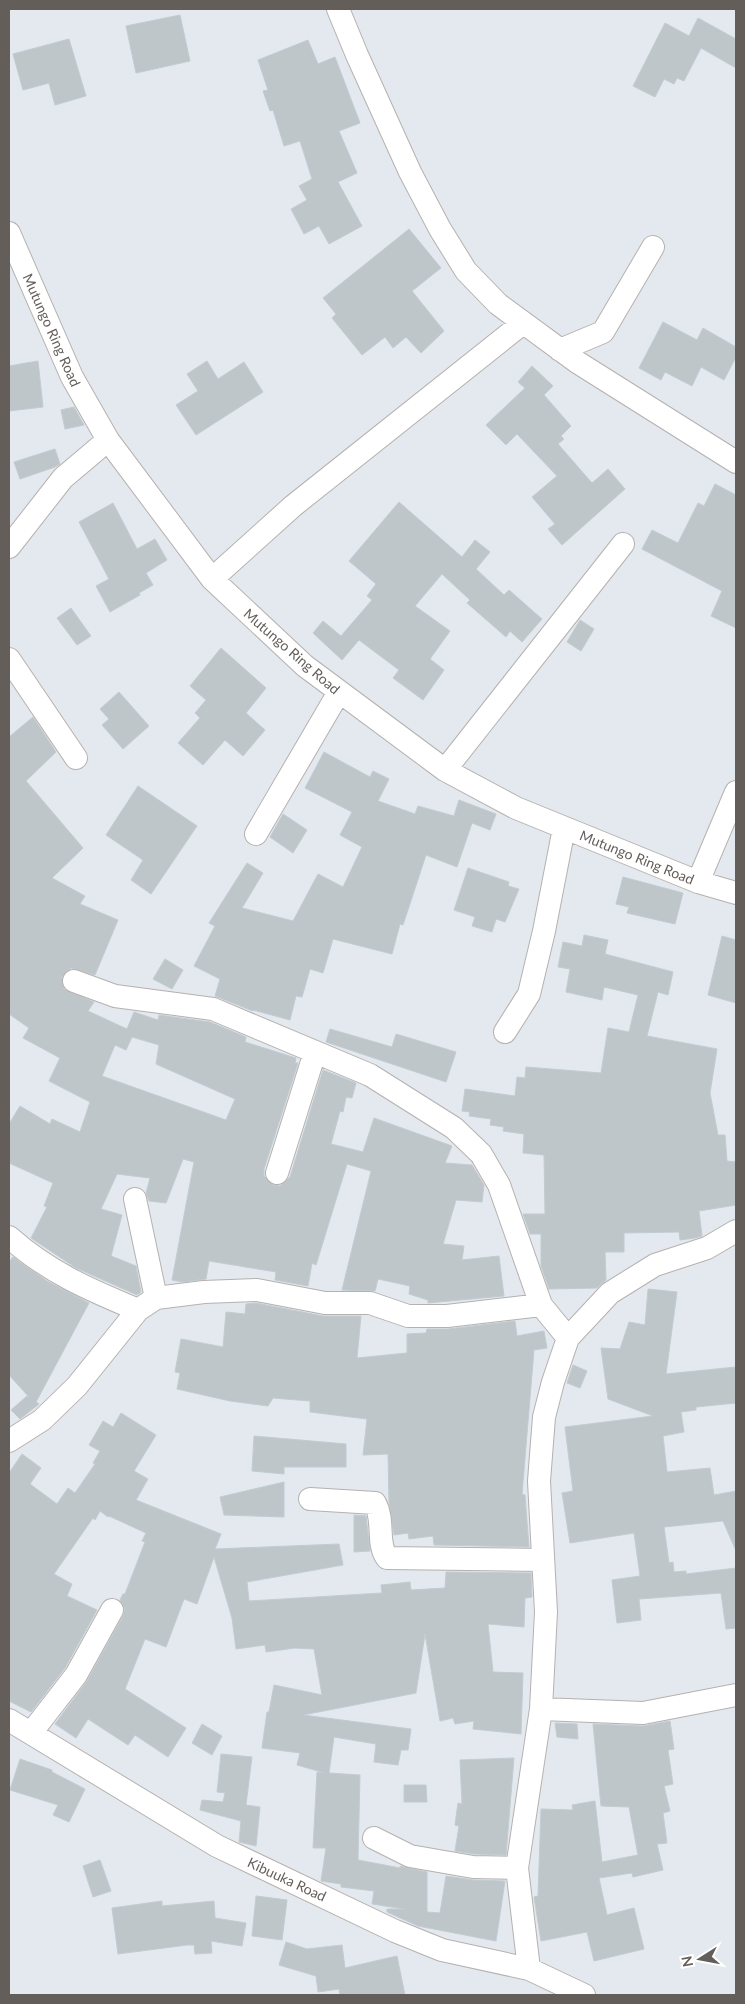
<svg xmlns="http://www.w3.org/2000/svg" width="745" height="2004" font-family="Lato,sans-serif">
	<rect width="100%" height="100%" fill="#e3e9ee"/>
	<!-- building -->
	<path fill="#bfc6c9" stroke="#c1ccd3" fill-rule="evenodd" d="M180,15l10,46 -54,12 -10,-47z
		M698,18l38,21v29l-35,-20 -17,33 -7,-3 -3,6 -10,-5 -9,18 -22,-11 32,-63 24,13z
		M69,39l17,57 -31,9 -6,-22 -26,7 -10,-36z
		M308,40l10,24 17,-7 25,66 -21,8 18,42 -19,9 24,44 -33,18 -10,-18 -15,8 -13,-25 16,-9 -8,-14 13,-7 -12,-38 -16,5 -11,-36 -3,1 -7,-20 5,-1 -10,-30z
		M409,229l32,39 -29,23 32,40 -23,22 -15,-16 -13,11 -8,-11 -23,18 -30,-37 4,-4 -13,-16z
		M663,322l34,18 6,-12 33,19v10l-12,23 -23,-13 -9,19 -27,-14 -4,8 -22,-12z
		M38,361l5,46 -34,4v-45z
		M207,361l11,18 26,-17 19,30 -67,43 -20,-30 22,-14 -11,-17z
		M532,366l21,20 -9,9 27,31 -10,10 3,3 -6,5 34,39 16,-14 17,20 -63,56 -14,-16 7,-5 -23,-27 25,-21 -40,-42 -11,11 -20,-20 39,-37 -7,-6z
		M74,407l10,18 -19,4 -4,-19z
		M55,449l5,15 -5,3 -35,12 -6,-17z
		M715,484l21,11v133l-25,-12 11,-25 -80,-42 10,-19 26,13 20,-40 6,3z
		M399,502l63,55 13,-17 15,12 -14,17 28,26 5,-5 33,29 -20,23 -12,-11 -4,6 -39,-34 3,-3 -28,-26 -27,32 35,25 -20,28 14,11 -21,30 -30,-22 6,-8 -40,-30 -17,20 -29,-27 10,-12 18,15 31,-36 -5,-4 9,-12 -27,-23z
		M113,503l24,46 18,-10 12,21 -21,13 7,12 -14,8 1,2 -30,17 -14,-26 13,-7 -30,-57z
		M71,608l20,28 -14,9 -20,-27z
		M580,620l14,9 -13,22 -14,-9z
		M221,648l45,40 -20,25 19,17 -22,26 -18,-16 -22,25 -25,-22 22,-25 -5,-5 11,-13 -16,-14z
		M119,692l30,34 -26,23 -21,-24 7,-6 -9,-10z
		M33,717l23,35 -30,29 57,67 -31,30 33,18 -5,8 38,16 -23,55 -24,-7 -9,9 2,12 30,13 -6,9 39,18 7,-17 24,8 1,-5 51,7 36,15 -1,5 51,16 -1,5h3l-34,106v7l9,9 7,1 10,-9 33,-107 33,13 -4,15 -6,-1 -3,15 -3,-1 -9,33 32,8 11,-34 78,28 -7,17 27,2 12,20 -2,17 -26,-2 -13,44 21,2 -2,14 37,-4 5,40 -76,7v-3l-19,-6 1,-8 -32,-7 -3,12 -33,-1 29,-119 -24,-7 -31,101 -4,-2 -4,23 -33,-6 1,-8 -67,-11 -3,18 -24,3 -10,-2 22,-118 -11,-3 -17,44 -17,-2 -3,-8 4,-15 -33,-4 -16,35 21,6 -11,41 25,10 5,26 -4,3 -61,-27 -45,-30 16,-31 -3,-1 9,-23 -44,-20v-39l11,-18 30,18 2,-5 28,13 10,-30 -41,-21 11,-23 -37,-20 6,-10 -20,-14v-277zM132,1037l27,8 -3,19 79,35 -9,21 -124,-44 13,-31 11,5z
		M324,752l46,25 3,-6 16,8 -11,22 37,13 3,-8 36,10 5,-16 37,14 -6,16 -18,-7 -15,44 -31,-12 -23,70 -3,-1 -8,30 -59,-15 -10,34 -13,-4 -8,28 -6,-1 -6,24 -37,-10v1l-38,-15 5,-17 -26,-13 21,-40 -6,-3 38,-60 16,10 -21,35 51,13 25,-47 25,13 19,-40 -22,-12 12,-23 -47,-24z
		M138,786l59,40 -46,68 -20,-14 12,-20 -37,-25z
		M283,814l24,16 -14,23 -23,-16z
		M468,868l41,14 -1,4 11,3 -14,33 -9,-3 -4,13 -20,-6 3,-9 -21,-7z
		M623,877l60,16 -8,31 -48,-11 2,-6 -13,-3z
		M584,935l24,5 -3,14 68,18 -5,23 -10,-3 -11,44 70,13 -7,44 8,42h7l2,26 9,1v43l-37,6 3,25 -7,2 -15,2 -1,-8 -55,1v19h-19l1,28 -9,8 -48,1 -8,-23v-32h-11l-7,-20h22l-1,-59 -21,-2 1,-19 -21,-3 1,-4 -14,-2 1,-6 -22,-3 1,-4 -8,-1 3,-22 50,7 2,-19 8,1 1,-11 75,6 7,-45 21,4 9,-37 -34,-8 -2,13 -36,-8 4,-23 -12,-2 5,-25 19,4z
		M722,936l14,4v63l-28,-8z
		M165,959l18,11 -11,19 -19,-10z
		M330,1029l62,18 4,-13 60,18 -10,30 -120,-40z
		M13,1257l34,24 42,22 -53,99 3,2 -19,15 -9,-9 16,-14 2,1 -20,-22v-113z
		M648,1289l29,3 -11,82 70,-7v36l-40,4v3l-15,2 3,20 -21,4 4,36 43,-4 4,27 22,-4v60l-13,-30 -59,6 5,36 4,-1 1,10 12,-1v3l50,-6v60l-10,1 -5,-36 -82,6 2,21 -24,3 -5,-43 28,-4 -6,-43 -64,10 -8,-50 11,-2 -8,-64 88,-11 -45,-17 -7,-51 19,1 9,-27 16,3z
		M256,1303l67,13h38l-4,42 50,-5v-19l19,-1 1,-4h21l67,-8 2,15 27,-5 3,17 -13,2 -12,144 3,1 4,52 -95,-2 -1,-9 -24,3 -1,-6 -14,2 -5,-33 -1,-48 -25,1 4,-36 -57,-7v-11l-37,-3 -5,8 -38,-5 -53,-12 3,-16 -5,-1 6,-33 42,8 3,-35 19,2 1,-10z
		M573,1365l14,6 -7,17 -13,-5z
		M121,1413l35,22 -22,36 14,8 -12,21 85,34 -6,15 124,-5 4,21 -96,17 2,19 133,-8 -1,-8 29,-3 1,8 34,-2 1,-16 85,1 1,24 -7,1 -1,29 -36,-3 5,48 30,1 -2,61 -48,-5 1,-8 -19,3 -2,-6 -13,3 -15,-87 -9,59 -113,22 108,14 -3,21h-7l-3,15 -24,-3 2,-18 -42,-7 -5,36 31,2 -2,85 42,8v-2l27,6v40l13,1 6,-37 27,4 32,1 -9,60 -78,-15 -31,-14v-3h18l-33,-5 2,-13 -33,-4v-3l-20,-3 5,-33h-13l4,-76 8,1 -28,-8 3,-12 -38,-5 5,-36h2l5,-27 48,10 -8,-46 -19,-1 -29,4 -1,-7 -29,4 -4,-31 -18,-61 -17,47 -13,-5 -18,48 -21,-8 -20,50 61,39 -18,29 -33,-22 -7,10 -40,-26 -12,19 -21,-14 32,-43 36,-65 2,-7 -5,-9 3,-6h2l20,-52 -3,-1 4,-8 -37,-17 -1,1 -8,-6 -5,9 -2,-2 -39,56 18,10 -5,12 30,14 -32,58 -34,44 -22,-11v-228l13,-19 19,14 -11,16 27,20 11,-16 7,5 20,-29 -2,-1 7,-12 -11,-6 14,-24 10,6z
		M254,1436l92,8v23h-62v7l-32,-3z
		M284,1482v35l-60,-2 -4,-18z
		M354,1515l12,1 4,35 -16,1z
		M670,1721l4,28 -6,1 5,34 -9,2 6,25 -7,2 4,30 -10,1 6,26 -30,7 -1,-4 -33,5 8,37 27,-7 10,41 -50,12 -7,-29 -46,9 -7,-44 4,-1 3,-87 32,1 -1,-5 23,-4 7,61 36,-7 -9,-48 -28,-1 -8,-82 50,2z
		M555,1723l22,1 1,15 -21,-2z
		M202,1724l20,12 -10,19 -20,-12z
		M221,1754l31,3 -6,48 14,2 -4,39 -17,-4 2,-21 -41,-11 2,-10 21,2 2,-9 -8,-1z
		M514,1758l-8,97 -32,-1 -19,-3 4,-25 -4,-1 3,-22 4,1 -2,-44z
		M20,1759l32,11v2l33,17 -16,33 -16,-7 5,-10 -48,-15z
		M404,1785h22l1,17h-23z
		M100,1860l11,31 -18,6 -10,-31z
		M256,1896l31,4 -5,40 -30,-4z
		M162,1901v5l52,-5 1,17 31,5 -4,23 -31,-5 1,12 -17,1 -1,-9h-7l-69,9 -6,-46z
		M286,1942l21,7 35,-4 3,23 52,-12 8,39h-65l-1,-6 -21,3 -2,-16 -37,-11z"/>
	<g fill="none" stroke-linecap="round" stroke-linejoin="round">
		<!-- minor casing -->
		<g stroke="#b6b1af" stroke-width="24">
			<path id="minor" d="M338,9l19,46 53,117 30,57 26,42 32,33 79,58 159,100
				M9,233l63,144 36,63 104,139 93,87 140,104 71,38 182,74 38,11
				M560,350l43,-18 50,-85
				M9,547l54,-69 45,-38
				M212,579l81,-73 230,-183
				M9,659l67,99
				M445,770l178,-226
				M256,834l83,-142
				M698,882l38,-90
				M74,981l41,15 98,13 157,66 84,53 27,26 18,31 42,120 27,33
				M505,1032l24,-38 15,-63 20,-103
				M277,1173l38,-121
				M135,1199l21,99
				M9,1237c39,35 81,53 129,73
				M9,1441l33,-21 35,-34 61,-76 18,-12 48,-6 53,-2 68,13h45l38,13h39l94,-11
				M310,1499l65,4c10,18 1,40 12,55l156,2
				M541,1709l102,4 93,-18
				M9,1720l208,126 178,85 47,19 87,19 55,26
				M31,1733l45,-58 36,-65
				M374,1838l36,18 63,11 44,1
				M529,1969l-12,-101 24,-159 5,-97 -7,-131 5,-64 9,-35 15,-44 42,-45 45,-28 52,-17 29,-17"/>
		</g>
		<!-- minor -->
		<use href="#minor" stroke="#fff" stroke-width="22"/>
	</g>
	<g text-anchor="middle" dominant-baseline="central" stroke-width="4" stroke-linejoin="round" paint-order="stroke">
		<!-- street labels -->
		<g font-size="14" fill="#645e5b" stroke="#fff">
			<text transform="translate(52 330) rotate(66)">Mutungo Ring Road</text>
			<text transform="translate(292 651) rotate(41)">Mutungo Ring Road</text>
			<text transform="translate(637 857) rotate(22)">Mutungo Ring Road</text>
			<text transform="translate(287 1879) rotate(25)">Kibuuka Road</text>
		</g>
	</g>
	<!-- border -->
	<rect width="745" height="2004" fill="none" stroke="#645e5b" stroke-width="20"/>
	<!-- north arrow -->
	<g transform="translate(700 1959) rotate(259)" stroke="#ffffff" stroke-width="4" paint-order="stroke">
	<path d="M0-4L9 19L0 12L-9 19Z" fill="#645e5b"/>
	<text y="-8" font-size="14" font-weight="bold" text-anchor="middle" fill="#645e5b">N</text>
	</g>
</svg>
